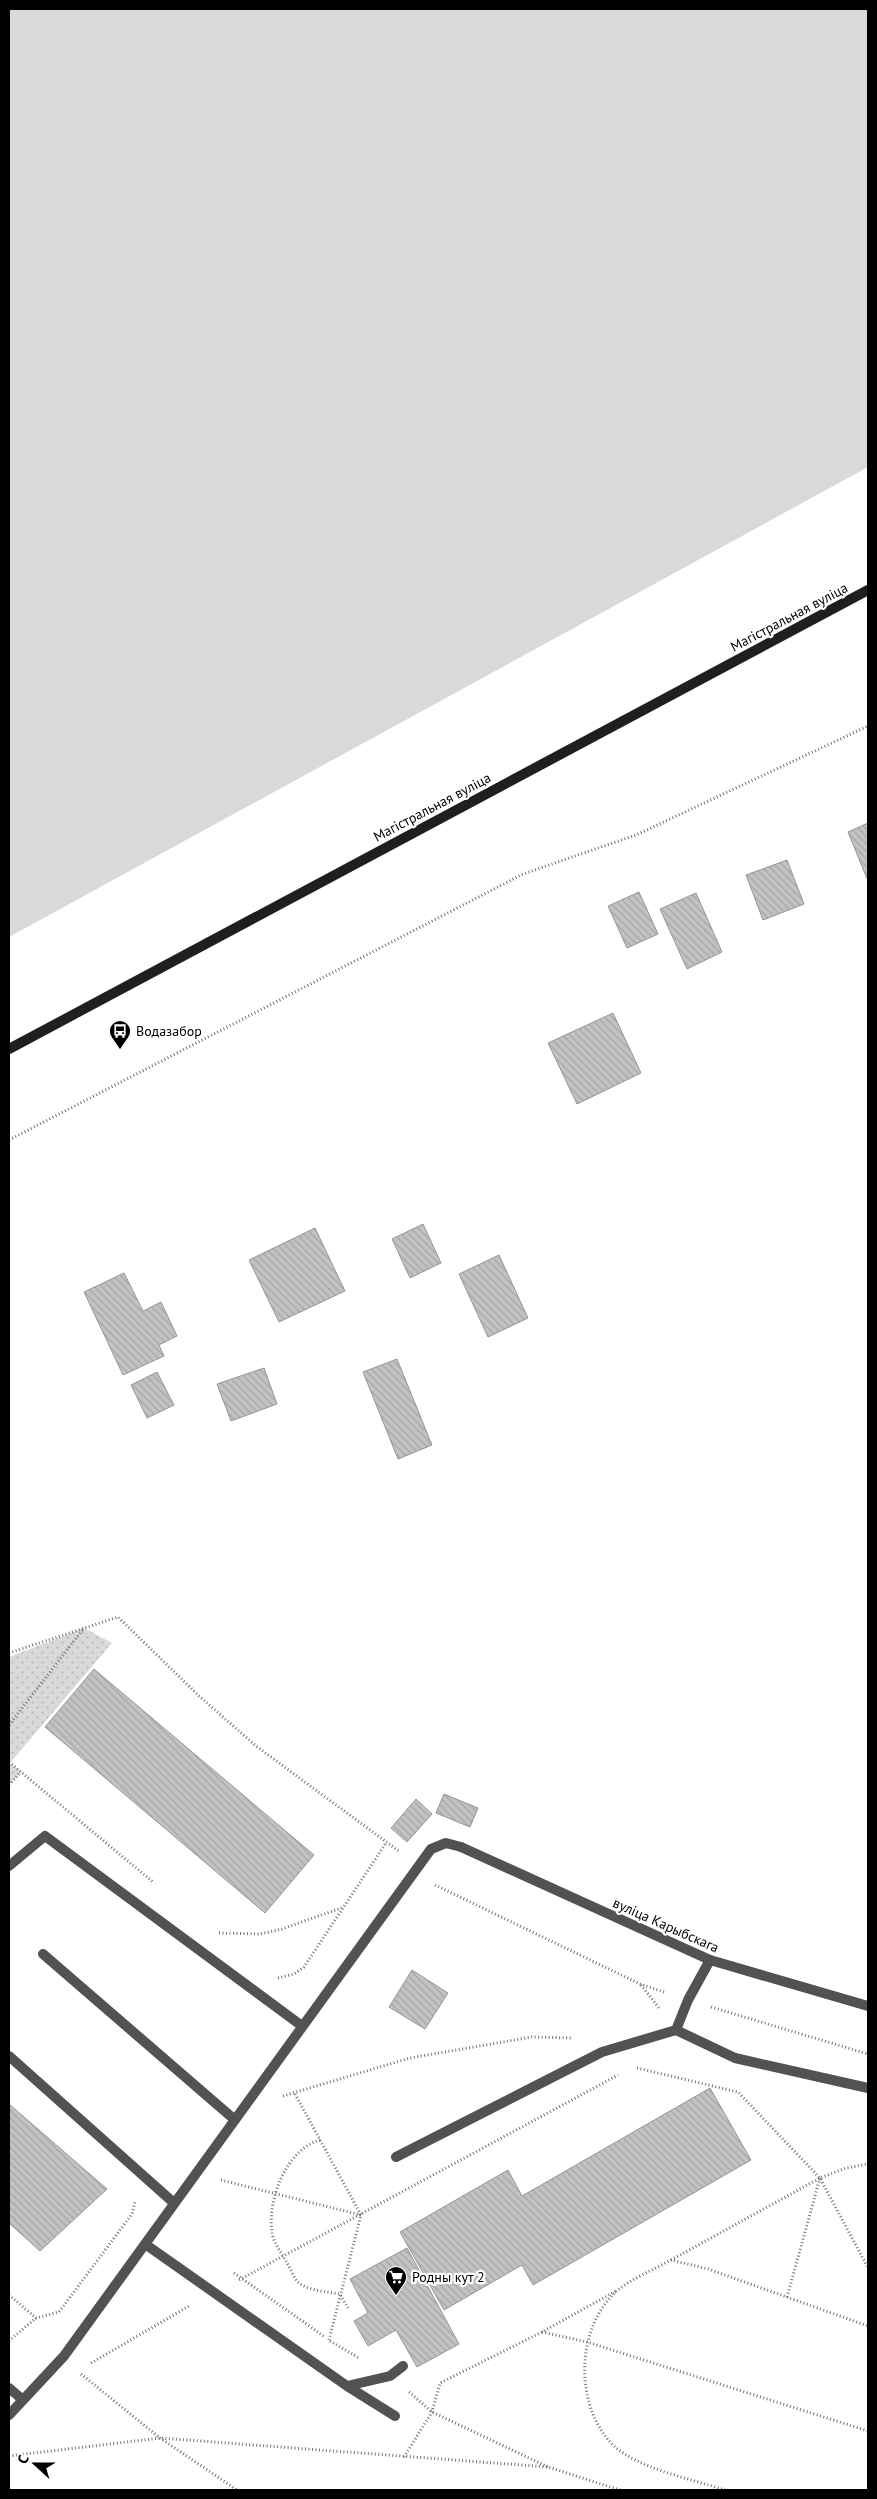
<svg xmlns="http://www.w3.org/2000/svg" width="877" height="2499" font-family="'PT Sans',sans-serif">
	<defs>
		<pattern id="park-dots" width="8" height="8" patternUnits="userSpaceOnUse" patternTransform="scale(1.25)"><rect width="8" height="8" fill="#d9d9d9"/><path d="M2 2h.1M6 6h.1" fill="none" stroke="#b8b8b8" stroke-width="1.8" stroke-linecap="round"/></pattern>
		<pattern id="building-back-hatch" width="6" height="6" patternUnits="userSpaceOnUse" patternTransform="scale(1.25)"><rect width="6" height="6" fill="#c2c2c2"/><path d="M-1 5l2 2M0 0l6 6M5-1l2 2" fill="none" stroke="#a5a5a5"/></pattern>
	</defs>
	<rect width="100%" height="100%" fill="#fff"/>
	<!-- grass -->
	<path fill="#d9d9d9" d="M9,9h859v458l-859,470z"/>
	<!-- park -->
	<path fill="url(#park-dots)" d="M84,1628l28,15 -102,120 11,9 -12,13v-128z"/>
	<!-- building -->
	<path fill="url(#building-back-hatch)" stroke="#969696" d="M868,823v58l-20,-49z
		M787,860l17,44 -41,16 -17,-45z
		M639,892l19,42 -31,14 -19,-42z
		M696,893l26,59 -35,17 -27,-60z
		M613,1013l28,60 -64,31 -29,-61z
		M423,1224l18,39 -31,15 -18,-39z
		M315,1228l30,63 -66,31 -30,-62z
		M499,1255l29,63 -40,19 -29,-63z
		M124,1273l19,38 18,-9 16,34 -18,9 5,11 -41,19 -39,-83z
		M397,1359l35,86 -34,14 -35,-87z
		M264,1368l13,36 -46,17 -14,-37z
		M157,1372l17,33 -27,13 -16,-33z
		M94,1669l220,186 -49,58 -220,-186z
		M444,1794l34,14 -8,19 -34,-14z
		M416,1799l16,15 -25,28 -16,-14z
		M412,1970l36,23 -23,36 -36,-22z
		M710,2088l41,72 -218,125 -11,-20 -78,45 -44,-78 108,-62 14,26z
		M9,2104l98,85 -67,62 -31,-28z
		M407,2248l52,96 -42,23 -21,-37 -28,16 -14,-25 14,-8 -18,-34z"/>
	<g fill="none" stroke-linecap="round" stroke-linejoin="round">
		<!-- path -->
		<path stroke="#747474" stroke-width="3" stroke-dasharray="1 2.5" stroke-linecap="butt" d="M9,1140l514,-266 113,-39 232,-109
			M9,1653l109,-36 80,78 58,51 144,106
			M9,1725l75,-97
			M9,1762l144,120
			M9,1785l12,-13
			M435,1885l205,99 24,8
			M219,1933l41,1 22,-5 62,-22
			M278,1978l16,-4 10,-7 82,-124
			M641,1985l18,23
			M711,2007l157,47
			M637,2068l101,24 82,86 48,90
			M295,2094l66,121 -32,125
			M283,2096l127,-38 122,-21 40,1
			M320,2140c-33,9 -53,59 -48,92 1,10 10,22 15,31 4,6 7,16 12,20 11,8 29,9 41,11l8,14
			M221,2180l140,35
			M671,2260l149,-82 26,-10 22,-4
			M234,2273l91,64
			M239,2280l379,-205
			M9,2295l27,23 23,-6 73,-98 3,-12
			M787,2297l33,-119
			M542,2332l45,10 281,89
			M9,2341l27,-23
			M330,2341l29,17
			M91,2363l100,-58
			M81,2374l79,64 77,52
			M409,2392l23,20 116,55
			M9,2456l151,-18 388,29 72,23
			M404,2457l28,-45 8,-29 102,-51 74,-41
			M725,2490c-33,-11 -87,-21 -112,-45 -39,-39 -38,-118 5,-155 13,-11 37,-21 53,-30l37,9 160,57"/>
		<!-- service -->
		<path stroke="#525252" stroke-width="10" d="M9,1866l36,-30 257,190
			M43,1954l192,166
			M676,2030l59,28 133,30
			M9,2056l165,147
			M396,2157l206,-105 74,-22 12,-30 22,-40
			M145,2244l202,142 48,30
			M347,2386l43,-10 13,-10
			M9,2388l14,12
			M9,2415l55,-59 367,-507 15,-6 15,4"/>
		<!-- minor -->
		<path stroke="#525252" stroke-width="10" d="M461,1847l249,113 158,46"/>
		<!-- secondary -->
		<path stroke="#1f1f1f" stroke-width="10" d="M9,1049l859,-459"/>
	</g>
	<!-- icons -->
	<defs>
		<g id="bus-pin" transform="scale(1.125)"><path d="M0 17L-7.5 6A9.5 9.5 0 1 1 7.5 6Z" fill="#000" stroke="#fff"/><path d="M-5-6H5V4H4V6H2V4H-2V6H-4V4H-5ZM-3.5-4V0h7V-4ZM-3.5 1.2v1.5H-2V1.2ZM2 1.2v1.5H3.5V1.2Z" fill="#fff"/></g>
		<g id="supermarket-pin" transform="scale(1.125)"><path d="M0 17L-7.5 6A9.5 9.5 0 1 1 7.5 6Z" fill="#000" stroke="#fff"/><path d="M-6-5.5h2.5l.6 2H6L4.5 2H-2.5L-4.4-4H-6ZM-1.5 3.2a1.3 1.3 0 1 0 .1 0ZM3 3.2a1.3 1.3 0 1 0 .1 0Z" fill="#fff"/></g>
	</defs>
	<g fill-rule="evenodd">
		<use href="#bus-pin" x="120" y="1031"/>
		<use href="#supermarket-pin" x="396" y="2277"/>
	</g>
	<g text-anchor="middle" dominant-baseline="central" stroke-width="4.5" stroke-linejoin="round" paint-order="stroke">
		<!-- street labels -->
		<g font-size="14" fill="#000" stroke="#fff">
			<text transform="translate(789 617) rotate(-28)">Магістральная вуліца</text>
			<text transform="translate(432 807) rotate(-28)">Магістральная вуліца</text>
			<text transform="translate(666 1925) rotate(24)">вуліца Карыбскага</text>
		</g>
		<!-- poi labels -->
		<g font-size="14" fill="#000" stroke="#fff" text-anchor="start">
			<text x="136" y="1031">Водазабор</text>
			<text x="412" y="2277">Родны кут 2</text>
		</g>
	</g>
	<!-- border -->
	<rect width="877" height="2499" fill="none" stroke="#000000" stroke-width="20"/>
	<!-- north arrow -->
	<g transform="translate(35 2464) rotate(291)" stroke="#ffffff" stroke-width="4" paint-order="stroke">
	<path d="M0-4L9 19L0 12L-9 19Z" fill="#000000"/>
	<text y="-8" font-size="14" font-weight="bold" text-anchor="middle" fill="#000000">С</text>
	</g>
</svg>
